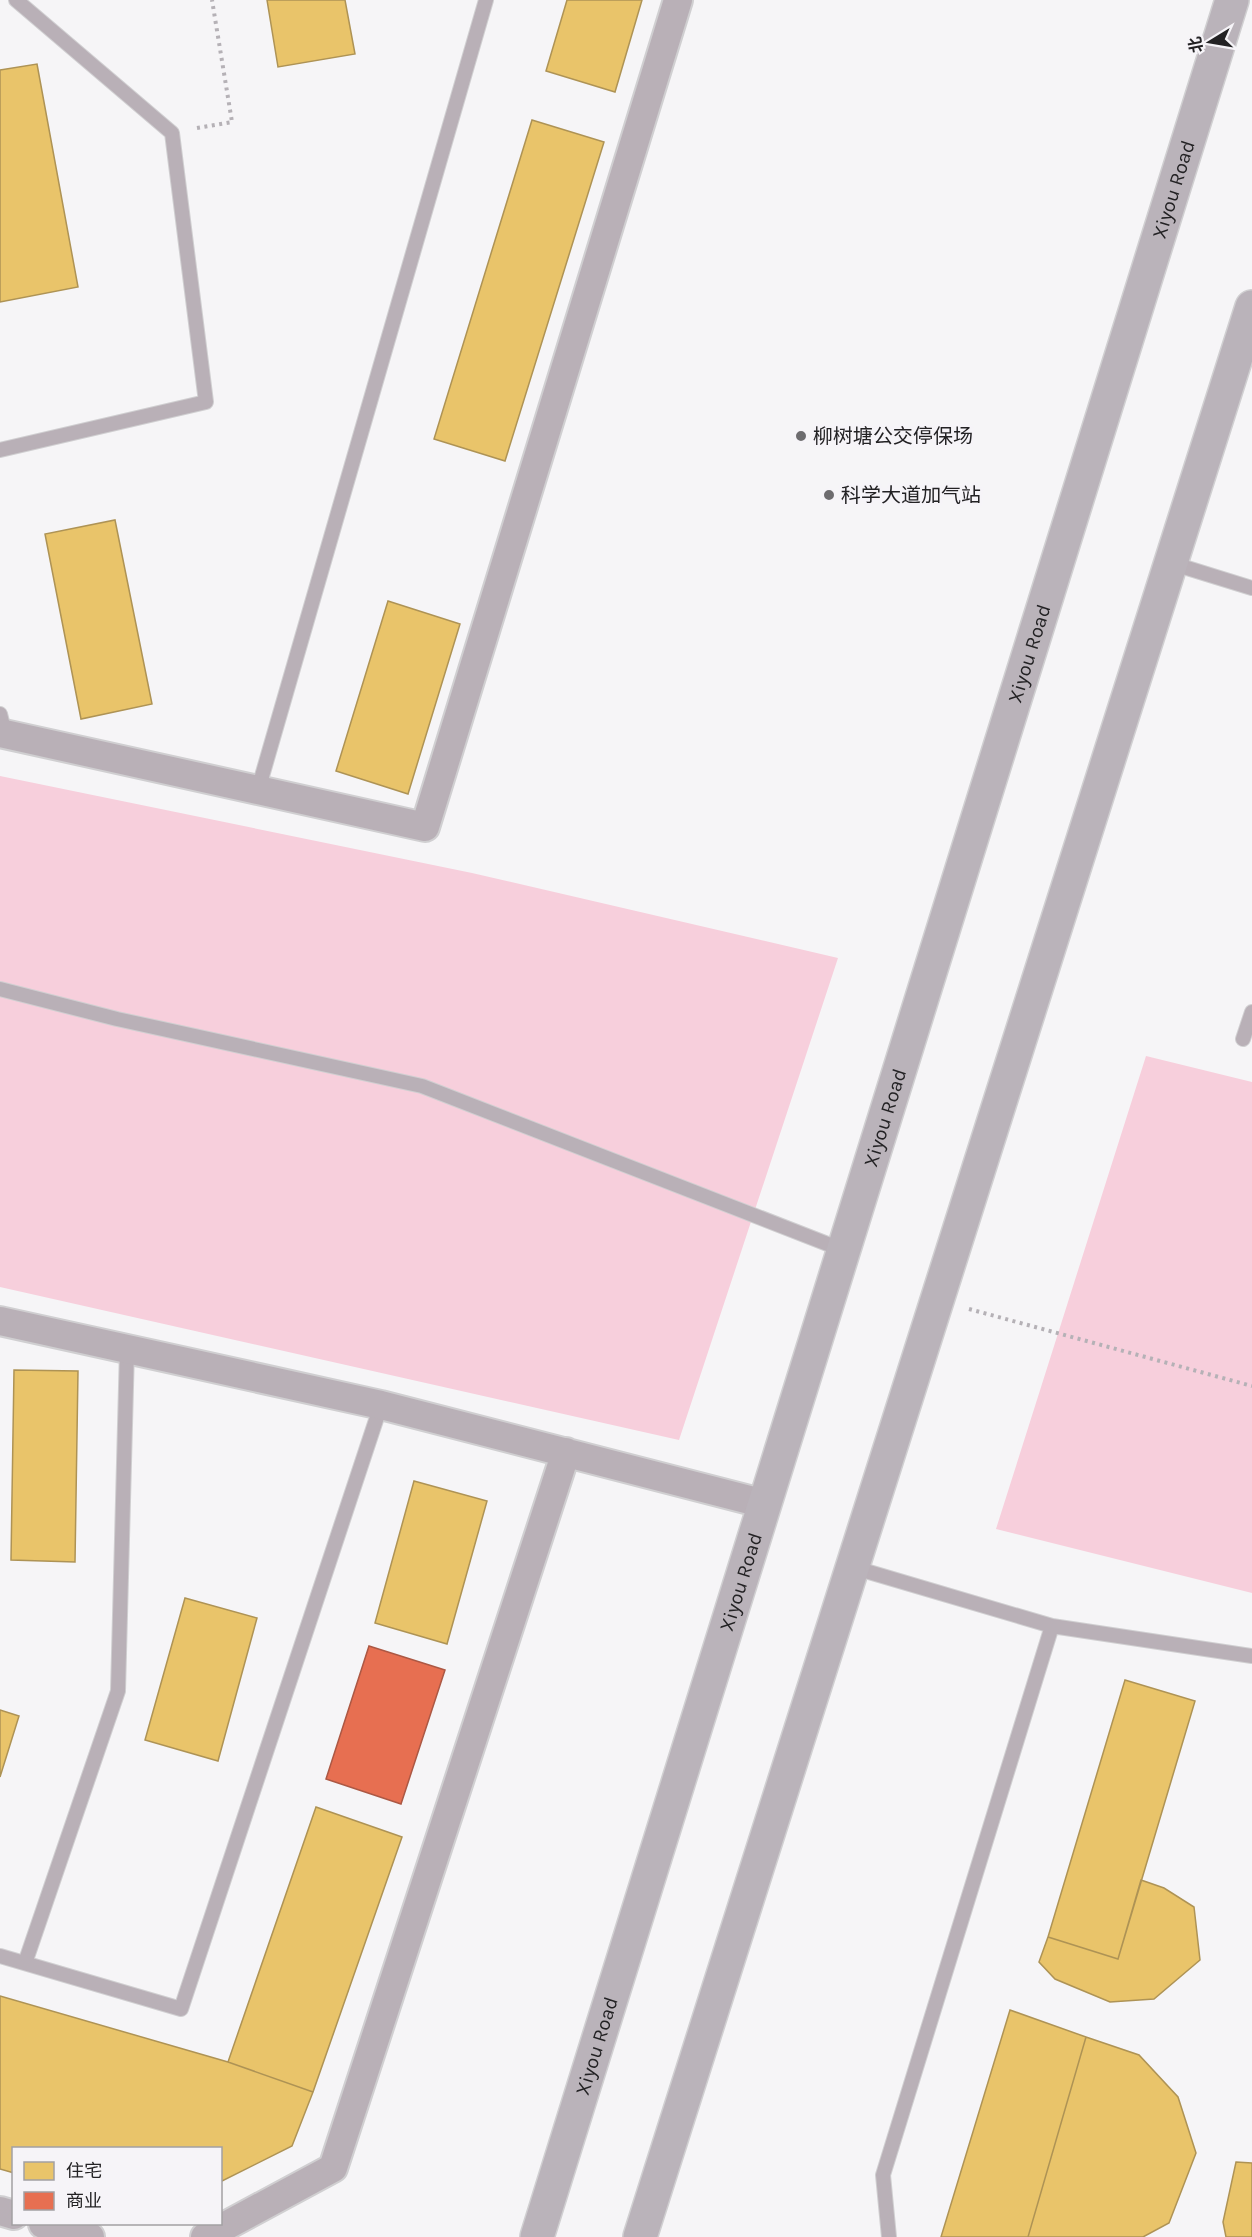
<svg xmlns="http://www.w3.org/2000/svg" width="1252" height="2237" font-family="Karla,'Noto Sans SC',sans-serif">
	<rect width="100%" height="100%" fill="#f6f5f7"/>
	<!-- green -->
	<path fill="#f7cfdc" d="M0,776l472,97 366,85 -159,482 -679,-153z
		M1146,1056l106,26v511l-256,-64z"/>
	<!-- homes -->
	<path fill="#e9c46a" stroke="#ae9355" stroke-width="1.5" d="M267,0h78l10,54 -77,13z
		M567,0h75l-27,92 -69,-21z
		M37,64l41,223 -78,15v-232z
		M532,120l72,22 -99,319 -71,-22z
		M115,520l37,184 -71,15 -36,-185z
		M388,601l72,23 -52,170 -72,-23z
		M14,1370l64,1 -3,191 -64,-2z
		M414,1481l73,20 -40,143 -72,-21z
		M185,1598l72,20 -39,143 -73,-21z
		M1125,1680l70,21 -77,258 -70,-22z
		M0,1710l19,6 -19,61z
		M316,1807l86,30 -89,255 -85,-30z
		M1141,1880l23,8 30,19 6,53 -46,39 -44,3 -55,-23 -16,-17 9,-25 70,22z
		M0,1996l228,66 85,30 -21,54 -72,36v-34h-206v25l-14,-4z
		M1010,2010l76,27 -58,200h-87z
		M1086,2037l53,18 39,42 18,56 -27,70 -26,14h-115z
		M1236,2162l16,1v74h-26l-3,-15z"/>
	<!-- shops -->
	<path fill="#e76f51" stroke="#ac5844" stroke-width="1.5" d="M369,1646l76,24 -44,134 -75,-25z"/>
	<g fill="none" stroke-linecap="round" stroke-linejoin="round">
		<!-- lane casing -->
		<g stroke="#d0cfd1" stroke-width="16">
			<path id="lane" d="M0,450l206,-48 -34,-269 -156,-133
				M1171,563l81,25
				M0,714l5,20
				M258,790l228,-790
				M0,989l117,30 305,67 421,164
				M1243,1039l9,-27
				M852,1567l200,59 200,30
				M0,1956l181,53 200,-604
				M25,1963l93,-272 9,-342
				M889,2237l-6,-62 169,-549"/>
		</g>
		<!-- street casing -->
		<g stroke="#d0cfd1" stroke-width="32">
			<path id="street" d="M0,733l425,94 253,-827
				M0,1321l381,84 384,99
				M0,2211l14,4
				M43,2224l47,13
				M205,2237l128,-69 233,-716"/>
		</g>
		<!-- primary casing -->
		<g stroke="#d0cfd1" stroke-width="36">
			<g id="primary">
				<path id="s1" d="M537,2237l695,-2237"/>
				<path d="M640,2237l612,-1930"/>
			</g>
		</g>
		<!-- path -->
		<path stroke="#b5b1b6" stroke-width="4" stroke-dasharray="3 4.5" stroke-linecap="butt" d="M197,128l35,-6 -20,-122
			M969,1309l283,77"/>
		<!-- lane -->
		<use href="#lane" stroke="#b9b0b7" stroke-width="14"/>
		<!-- street -->
		<use href="#street" stroke="#b9b0b7" stroke-width="28"/>
		<!-- primary -->
		<use href="#primary" stroke="#bab3ba" stroke-width="33"/>
	</g>
	<!-- markers -->
	<g fill="#6d6c6e" stroke="#f6f4f8" stroke-width="2">
		<circle cx="801" cy="436" r="6"/>
		<circle cx="829" cy="495" r="6"/>
	</g>
	<g text-anchor="middle" dominant-baseline="central" stroke-width="6" stroke-linejoin="round" paint-order="stroke">
		<!-- street labels -->
		<g font-size="20" fill="#232224" stroke="#f6f4f8">
			<text stroke="none"><textPath href="#s1" startOffset="2144">Xiyou Road</textPath></text>
			<text stroke="none"><textPath href="#s1" startOffset="1658">Xiyou Road</textPath></text>
			<text stroke="none"><textPath href="#s1" startOffset="1172">Xiyou Road</textPath></text>
			<text stroke="none"><textPath href="#s1" startOffset="686">Xiyou Road</textPath></text>
			<text stroke="none"><textPath href="#s1" startOffset="200">Xiyou Road</textPath></text>
		</g>
		<!-- poi labels -->
		<g font-size="20" fill="#232224" stroke="#f6f4f8" text-anchor="start">
			<text x="813" y="436">柳树塘公交停保场</text>
			<text x="841" y="495">科学大道加气站</text>
		</g>
	</g>
	<!-- legend -->
	<rect x="12" y="2147" width="210" height="78" fill="#f6f4f8" stroke="#a2a0a3" stroke-width="1.5"/>
	<rect x="24" y="2162" width="30" height="18" fill="#e9c46a" stroke="#a2a0a3" stroke-width="1.5"/>
	<text x="66" y="2177" font-size="18" fill="#232224">住宅</text>
	<rect x="24" y="2192" width="30" height="18" fill="#e76f51" stroke="#a2a0a3" stroke-width="1.5"/>
	<text x="66" y="2207" font-size="18" fill="#232224">商业</text>
	<!-- north arrow -->
	<g transform="translate(1210 42) rotate(259)" stroke="#f6f4f8" stroke-width="4.5" paint-order="stroke">
	<path d="M0-4.5L10 22L0 15L-10 22Z" fill="#232224"/>
	<text y="-9" font-size="16" font-weight="bold" text-anchor="middle" fill="#232224">北</text>
	</g>
</svg>
